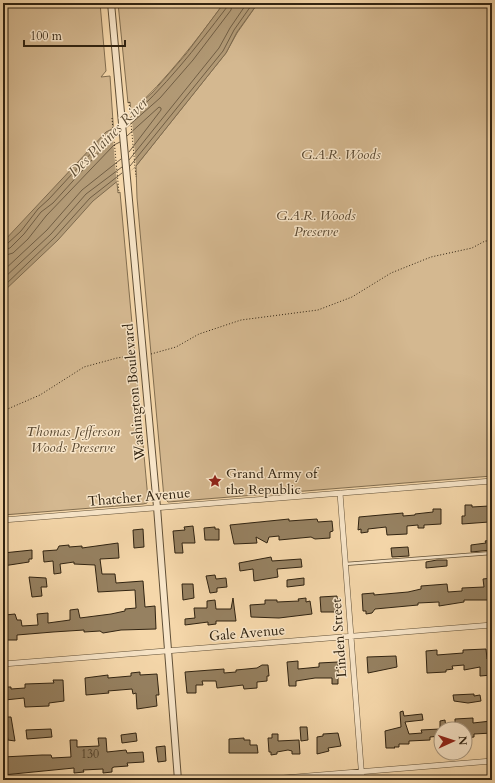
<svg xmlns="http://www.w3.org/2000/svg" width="495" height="783" font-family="Cardo,serif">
	<rect width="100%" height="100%" fill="#f5d7aa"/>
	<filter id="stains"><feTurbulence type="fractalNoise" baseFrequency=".005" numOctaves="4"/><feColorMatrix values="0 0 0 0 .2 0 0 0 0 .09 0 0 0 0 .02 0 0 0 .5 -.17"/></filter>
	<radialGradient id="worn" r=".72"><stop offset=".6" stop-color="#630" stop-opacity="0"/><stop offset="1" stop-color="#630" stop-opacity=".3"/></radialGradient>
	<!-- green -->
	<path fill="#d4b890" stroke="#826e50" d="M3,3h97l6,68 -5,6 9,-1 7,107 1,10 2,-1 28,307 -1,4 -4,1 -140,11z
		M118,3h106c-28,38 -57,76 -93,109l-1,-10 -2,1z
		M258,3h234v473l-324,26 -4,-4 -27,-300 -1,-32 90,-113 11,-20z"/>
	<!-- water -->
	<path fill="#b29a76" stroke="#7e6a4e" d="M224,3h34l-21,29 -11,21 -90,113 -43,35 -35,39 -55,52v-50l103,-110 6,-3 41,-37 33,-38z"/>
	<!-- pier -->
	<path fill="#f5d7aa" d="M131,110l5,56 -19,18 -5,-56z"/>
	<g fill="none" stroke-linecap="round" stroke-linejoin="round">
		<!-- shore -->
		<path stroke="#715e44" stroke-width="1" d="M126,122c39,-35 69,-73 101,-115v-4
			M126,128l34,-30 33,-38 38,-50 1,-7
			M127,136l32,-29 2,1v2l-32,42
			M129,160l90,-112 11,-20 17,-25
			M130,166l93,-115 11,-21 19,-27
			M3,245l4,-1 14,-13 17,-22 11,-10 59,-64 10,-6
			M3,250l7,-2 14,-14 17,-22 12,-9 58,-64 8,-4
			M3,256l10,-3 15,-14 18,-23 68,-71 6,-3
			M3,271l44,-41 35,-40 39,-31
			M3,279l48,-45 35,-40 36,-27
			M3,287l52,-50 35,-39 32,-25"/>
	</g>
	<!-- building -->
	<path fill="#968161" stroke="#302311" d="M465,505h7v2l17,-1v16l-27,2v-8h3z
		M433,509h8v15l-17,1v3h-6v-3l-11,1v8l-20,1 -1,-8 -18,2v3l-7,1v-4l-3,1 1,-13 44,-4v3l12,-1v-1l18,-2z
		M289,519v2l28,-2 1,3 14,-1 1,10 -3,1v6l-15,1 -4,-2 -32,3v-4l-10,1 -2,6 -11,-6 1,6 -23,1 -4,-19z
		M193,526l2,17h-13l1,10h-8l-2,-22 12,-1 -1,-3z
		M215,527v2h4v11h-14l-1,-12z
		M143,529l1,18 -10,1 -1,-18z
		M492,540v10l-21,2v-7l15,-2 -1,-2z
		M118,543l1,15 -19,1 2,15h13l1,9 27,-2 2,26 10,-1 1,23 -35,1 -18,3 -3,-2 -16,1v-2l-31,2 -36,3v5h-10l-2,-25 10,-1 2,6h4l1,6 16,-1 -1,-11 11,-1v10l22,-3v-10l8,-1 2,9 31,-4 14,-3v-2l11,-1 -1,-18 -37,2 -3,-27 -21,-1v-2l-14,2 1,9 -7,1 -1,-13 -9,1 -1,-11 14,-1 2,-4 10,-1v2l13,-1v2z
		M408,547l1,9 -17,1 -1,-9z
		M32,550v9h-3v3l-26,4v-13z
		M271,557l1,4 29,-2 1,8 -25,2 1,8 -24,4 -1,-12 -13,2 -1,-8z
		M437,560h10v6l-21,2v-6z
		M215,575l1,4 10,-1 1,9 -10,1v4l-7,1 -4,-17z
		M29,577l17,1 1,9h-6l1,9 -10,1z
		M304,578v7l-17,2v-7z
		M492,578v22h-28v2l-25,4v-4l-21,1v2l-43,4 -3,4 -6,1v-3h-3l-1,-17 12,-1v2l34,-3 13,-3v-3l26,-2 1,8 14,-1v-3l22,-1 -1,-8z
		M182,584h11l1,14 -11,2z
		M337,596l1,16h-17l-1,-15z
		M233,598l3,23h-20v3l-8,1v-3l-23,3v-6l10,-1 -1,-10h13v-7l8,-1 1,9h15z
		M306,598v4l4,-1 2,13 -33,4 -28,-1 -1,-12 15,-1v-4h12v2l22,-1 -1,-2z
		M486,649l1,10 5,-6v22l-12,1v-9l-16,3v-5l-12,1 1,3 -7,1v2l-19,1 -1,-22 11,-1v5l26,-2v-3z
		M396,656l1,11 -29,6 -1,-16z
		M298,661v8l21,-2v-4l19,-1v22h-6v-6h-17l-19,3v5h-7l-2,-24z
		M262,665h6l1,11h-2v5l-10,1v6l-13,1 -1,-4 -26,3 -1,-7h-14l1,4h-7v8h-9l-2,-21 39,-3v4l12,-1v-2l21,-2z
		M140,672v3l17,-1 2,21h-3l1,11 -20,3 -1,-16 -3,1 -1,-5 -24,2 1,2 -23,2 -1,-17 23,-3v3l23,-2v-3z
		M53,680h10l1,21 -15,2v3l-24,1 -1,-9 -19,2 -1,-13h7v2l14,-1v-4l29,-1z
		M474,694v2l6,-1 1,6 -13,2 -14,-2 -1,-6z
		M403,711l1,5 18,-2 1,6 -18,2 4,12 13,-1 -1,-3 19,-1v-8l5,-1 1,9h-5v7l-11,1v3l-21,1v3h-10v3h-5l1,1h-9l-1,-17 16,-4 -1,-15z
		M7,717h4l4,24 -7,-1 -3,-19h2z
		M473,718v5l18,-2 1,12 -18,1v3l-9,1v-9h-3v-4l-7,1v-7z
		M300,727h7l1,13 -7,1z
		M51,729l1,8 -25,2 -1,-9z
		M136,733l1,8 -15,2 -1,-8z
		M338,733l3,13 -13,2 1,3 -12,3v-17l6,-1v-2z
		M272,734h6v7l21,-1 1,14h-8v-3l-4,-1 -11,2v2l-6,1v-3h-2l-1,-14h4z
		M98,738h8l1,14 19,-2 1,3 16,-1 1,10 -17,1 1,3 -14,1 -2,1v4l-9,1v-4l-20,1 1,2 -10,1v-5l-71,7v-18l39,-2h9l1,3 19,-1 -1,-17h7v7l22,-1z
		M244,738v2h6v5h7l1,8h-29v-14z
		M165,746l1,15 -8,1 -2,-15z"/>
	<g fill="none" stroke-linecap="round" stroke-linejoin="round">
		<!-- service casing -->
		<g stroke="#615037" stroke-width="4">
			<path id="service" d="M345,564l147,-11"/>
		</g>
		<!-- minor casing -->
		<g stroke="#615037" stroke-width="6">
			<path id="minor" d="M340,493l22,287
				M3,520l489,-39
				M3,664l489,-39
				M259,780l233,-19"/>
		</g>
		<!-- tertiary casing -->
		<g stroke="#615037" stroke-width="8">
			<path id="tertiary" d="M111,3l46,504 21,273"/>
		</g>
		<!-- path -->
		<path stroke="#302311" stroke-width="1" stroke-dasharray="1 2" stroke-linecap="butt" d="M129,102l7,75
			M112,118l7,75
			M151,354l25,-7 23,-13 42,-14 77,-10 34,-13 39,-24 40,-16 41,-9 13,-7h7
			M3,411l37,-16 44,-28 33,-9 19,-3"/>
		<!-- service -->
		<use href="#service" stroke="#f8e5c8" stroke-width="2.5"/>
		<!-- minor -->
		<use href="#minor" stroke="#f8e5c8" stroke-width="5"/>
		<!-- tertiary -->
		<use href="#tertiary" stroke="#f8e5c8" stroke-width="6"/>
	</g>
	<!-- icons -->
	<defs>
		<g id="sight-bare" transform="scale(1.08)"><path d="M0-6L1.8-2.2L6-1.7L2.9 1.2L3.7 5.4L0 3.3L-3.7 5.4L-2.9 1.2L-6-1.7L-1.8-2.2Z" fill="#8f2418" stroke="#f8e5c8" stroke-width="2.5" paint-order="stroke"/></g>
	</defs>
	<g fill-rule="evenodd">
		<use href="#sight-bare" x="215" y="481"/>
	</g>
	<g text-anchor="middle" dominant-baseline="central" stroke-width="3" stroke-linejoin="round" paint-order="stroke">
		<!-- number labels -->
		<g font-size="12" fill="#4a3a25">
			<text x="90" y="754">130</text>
		</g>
		<!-- park labels -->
		<g font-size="14" font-style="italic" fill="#594831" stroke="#f8e5c8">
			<text x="341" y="154">G.A.R. Woods</text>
			<text x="316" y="215">G.A.R. Woods<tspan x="316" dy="16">Preserve</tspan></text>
			<text x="73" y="431">Thomas Jefferson<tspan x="73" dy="16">Woods Preserve</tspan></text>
		</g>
		<!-- street labels -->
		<g font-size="14" fill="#302311" stroke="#f8e5c8">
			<text transform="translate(134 392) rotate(-95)">Washington Boulevard</text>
			<text transform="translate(139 497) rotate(-5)">Thatcher Avenue</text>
			<text transform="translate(247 633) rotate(-5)">Gale Avenue</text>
			<text transform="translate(339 638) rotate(-94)">Linden Street</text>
		</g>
		<!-- poi labels -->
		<g font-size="14" fill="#302311" stroke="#f8e5c8" text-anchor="start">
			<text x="226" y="473">Grand Army of<tspan x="226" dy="16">the Republic</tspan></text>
		</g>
		<!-- water labels -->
		<g font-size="15" font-style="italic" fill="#5e4d34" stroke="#f8e5c8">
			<text transform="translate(108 137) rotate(-45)">Des Plaines River</text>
		</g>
	</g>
	<!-- margin -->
	<rect width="495" height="783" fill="none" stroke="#f5d7aa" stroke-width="16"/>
	<rect x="4" y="4" width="487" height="775" fill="none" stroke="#302311" stroke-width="2"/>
	<rect x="8" y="8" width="479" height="767" fill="none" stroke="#302311"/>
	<!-- north arrow -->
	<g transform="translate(453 741) rotate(87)"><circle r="19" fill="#f8e5c8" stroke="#a8977f"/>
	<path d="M0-3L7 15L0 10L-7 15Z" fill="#8f2418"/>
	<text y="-6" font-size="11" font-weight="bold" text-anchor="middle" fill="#302311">N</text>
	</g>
	<!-- scale -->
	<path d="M24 40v6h101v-6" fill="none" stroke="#302311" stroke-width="2"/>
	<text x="30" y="40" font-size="12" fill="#302311" stroke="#f8e5c8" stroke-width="3" paint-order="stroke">100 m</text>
	<rect width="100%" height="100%" filter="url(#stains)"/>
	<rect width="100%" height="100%" fill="url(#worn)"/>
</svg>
